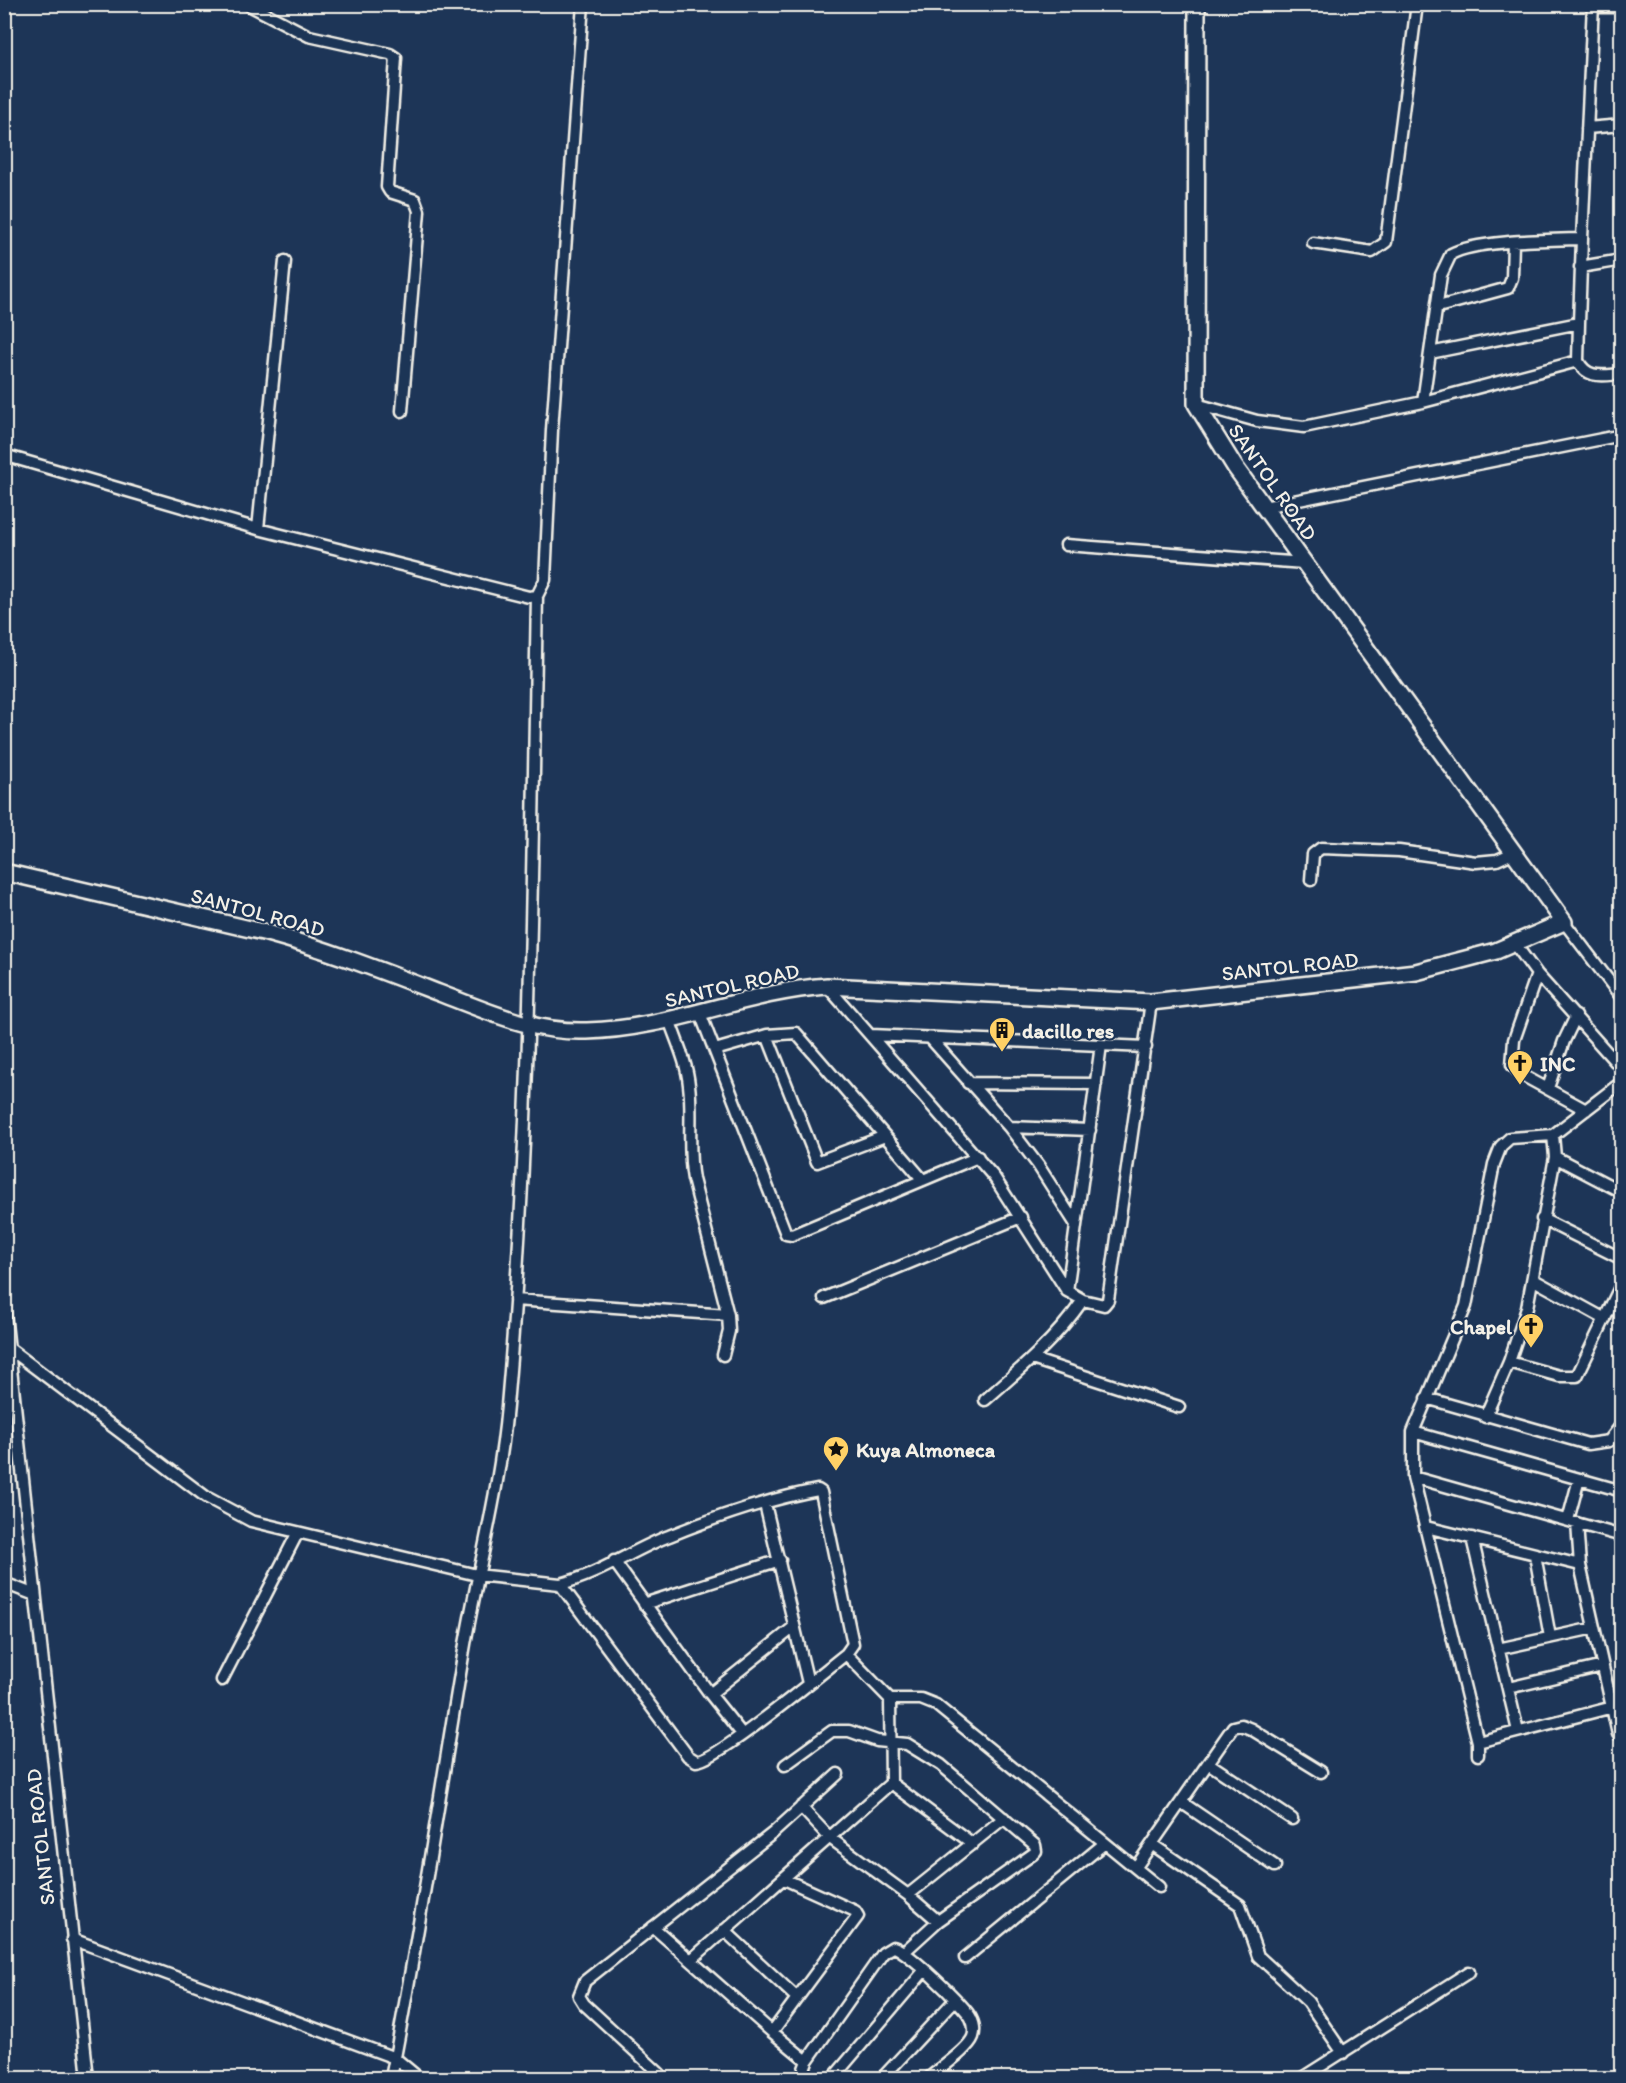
<svg xmlns="http://www.w3.org/2000/svg" width="1626" height="2083" font-family="Itim,sans-serif">
	<rect width="100%" height="100%" fill="#1d3557"/>
	<filter id="ink" filterUnits="userSpaceOnUse"><feTurbulence type="fractalNoise" baseFrequency=".0167" numOctaves="2"/><feDisplacementMap in="SourceGraphic" scale="12" xChannelSelector="R" yChannelSelector="G"/><feConvolveMatrix kernelMatrix="1 2 1 2 8 2 1 2 1" color-interpolation-filters="sRGB"/></filter>
	<g filter="url(#ink)">
		<g fill="none" stroke-linecap="round" stroke-linejoin="round">
			<!-- street casing -->
			<g stroke="#f4f1e8" stroke-width="15">
				<path id="street" d="M247,4l62,32 81,18 6,4 -9,129 3,5 25,8 4,11 -17,200
					M1593,7h29
					M1587,128l35,-3
					M1313,243l59,9 14,-10 31,-238
					M1580,267l42,-7
					M1438,307l70,-19 4,-10 1,-36
					M1430,353l149,-30 3,-84
					M1578,361l1,-38
					M1423,402l18,-127 10,-21c25,-14 100,-14 131,-15l11,-235
					M1196,404l61,17 47,6 119,-25 155,-41c10,19 25,14 44,13
					M4,455l254,74 271,68 8,-1 8,-16 7,-150 31,-426
					M1264,507l358,-72
					M258,529l27,-268
					M1066,545l238,18
					M1311,880l2,-26 8,-6 78,3 77,11 21,-2 18,-8
					M1564,922l58,76
					M1515,944l22,30 85,95
					M1537,974l-23,66 -2,25 10,10 64,35
					M827,986l167,191 73,114 16,9 21,5 4,-5 43,-298
					M700,1013l86,221 6,1 186,-78
					M670,1022c7,20 17,41 19,63 4,31 -2,62 4,94l35,136 1,16 -6,24
					M767,1035l50,127 68,-26
					M871,1035l275,12
					M931,1039l78,88 29,38 37,58
					M715,1050l52,-15 29,-2 127,147
					M968,1083l128,1
					M1548,1088l16,-47 12,-25
					M1009,1127l81,3
					M1555,1157l67,35
					M1542,1219l80,40
					M1534,1280l71,39
					M1067,1291l34,-246
					M824,1298l197,-81
					M515,1300l213,15
					M4,1304l84,774
					M10,1349l196,148 45,24 226,54 83,9 128,172 8,5c18,2 128,-90 150,-107l7,-10 -32,-152 -3,-2c-50,9 -102,27 -149,46 -37,14 -70,39 -109,48
					M1032,1359l147,48
					M1509,1362l50,14h18l45,-93
					M1426,1398l162,46 21,-3 13,-17
					M985,1400c36,-31 71,-61 98,-100
					M1485,1417l24,-55 18,-54 28,-151 -2,-22
					M1413,1432l209,59
					M1413,1477l209,59
					M765,1504l43,179
					M1568,1520l11,-41
					M1577,1523l3,42 38,169
					M1426,1527l154,38
					M1472,1538l46,193
					M1535,1555l15,82
					M614,1561l96,133 32,40
					M4,1583l31,12
					M644,1604l136,-44
					M1498,1649l96,-21
					M846,1654l44,45h31l15,6 223,182
					M222,1680l75,-146
					M1508,1688l95,-22
					M710,1694l84,-67
					M1478,1742l135,-35
					M1478,1755v-13l-65,-265v-45l53,-126 28,-142 7,-18 9,-8 43,-3 69,-53
					M1208,1763l84,56
					M785,1765l47,-34h17l28,10 30,3 34,21 94,80 1,6 -3,3 -95,67 -34,31
					M891,1783l82,61
					M1181,1802l94,64
					M801,1807l29,31 78,57 30,26
					M1153,1845l87,60 18,51 50,46 35,51
					M1136,1867l97,-140 8,-2 10,4 70,43
					M908,1895l96,-77
					M653,1927l119,105 86,-116 -3,-5 -71,-32
					M724,1930l73,68
					M72,1939l323,119 24,20
					M965,1958l140,-115
					M691,1960l200,-177 -1,-84
					M772,2032l35,29
					M391,2078c28,-142 49,-286 73,-428 14,-82 36,-162 43,-244 24,-270 25,-540 30,-810
					M661,2078l-1,-4 -76,-70 -5,-8 6,-15 188,-148 65,-59
					M811,2078l-7,-9 3,-8 76,-108 10,-6c11,0 72,59 78,71 3,6 4,13 2,19 -5,13 -33,31 -44,41
					M833,2078l91,-107
					M882,2078l73,-78
					M1302,2078l167,-106"/>
			</g>
			<!-- secondary casing -->
			<g stroke="#f4f1e8" stroke-width="20">
				<path id="secondary" d="M4,872l263,61c59,16 115,38 172,60 48,18 94,40 148,38 84,-2 157,-39 240,-45l324,16 265,-30 80,-21 68,-29 -329,-455 -39,-63 1,-400"/>
			</g>
			<!-- street -->
			<use href="#street" stroke="#1d3557" stroke-width="10"/>
			<!-- secondary -->
			<use href="#secondary" stroke="#1d3557" stroke-width="15"/>
		</g>
	</g>
	<!-- icons -->
	<defs>
		<g id="building-pin" transform="scale(1.35)"><path d="M0 17L-7.5 6A9.5 9.5 0 1 1 7.5 6Z" fill="#ffd166" stroke="#1d3557"/><path d="M-4-6H4V6H1V3H-1V6H-4ZM-2.5-4.3h1.7v1.8h-1.7ZM.8-4.3h1.7v1.8H.8ZM-2.5-1h1.7V.8h-1.7ZM.8-1h1.7V.8H.8Z" fill="#111"/></g>
		<g id="church-pin" transform="scale(1.35)"><path d="M0 17L-7.5 6A9.5 9.5 0 1 1 7.5 6Z" fill="#ffd166" stroke="#1d3557"/><path d="M-1.2-6h2.4v3.5h3.3v2.4h-3.3V6h-2.4V-.1h-3.3v-2.4h3.3Z" fill="#111"/></g>
		<g id="sight-pin" transform="scale(1.35)"><path d="M0 17L-7.5 6A9.5 9.5 0 1 1 7.5 6Z" fill="#ffd166" stroke="#1d3557"/><path d="M0-6L1.8-2.2L6-1.7L2.9 1.2L3.7 5.4L0 3.3L-3.7 5.4L-2.9 1.2L-6-1.7L-1.8-2.2Z" fill="#111"/></g>
	</defs>
	<g fill-rule="evenodd">
		<use href="#building-pin" x="1002" y="1030"/>
		<use href="#church-pin" x="1520" y="1063"/>
		<use href="#church-pin" x="1531" y="1326"/>
		<use href="#sight-pin" x="836" y="1449"/>
	</g>
	<g text-anchor="middle" dominant-baseline="central" stroke-width="4.5" stroke-linejoin="round" paint-order="stroke">
		<!-- street labels -->
		<g font-size="21" fill="#f4f1e8" stroke="#1d3557">
			<text transform="translate(1273 482) rotate(55)">SANTOL ROAD</text>
			<text transform="translate(258 912) rotate(15)">SANTOL ROAD</text>
			<text transform="translate(1290 966) rotate(-6)">SANTOL ROAD</text>
			<text transform="translate(732 985) rotate(-13)">SANTOL ROAD</text>
			<text transform="translate(40 1837) rotate(-96)">SANTOL ROAD</text>
		</g>
		<!-- poi labels -->
		<g font-size="21" font-weight="bold" fill="#f4f1e8" stroke="#1d3557" text-anchor="start">
			<text x="1022" y="1030">dacillo res</text>
			<text x="1540" y="1063">INC</text>
			<text x="1512" y="1326" text-anchor="end">Chapel</text>
			<text x="856" y="1449">Kuya Almoneca</text>
		</g>
	</g>
	<!-- margin -->
	<rect width="1626" height="2083" fill="none" stroke="#1d3557" stroke-width="24"/>
	<rect x="12" y="12" width="1602" height="2059" fill="none" stroke="#f4f1e8" stroke-width="2" filter="url(#ink)"/>
</svg>
